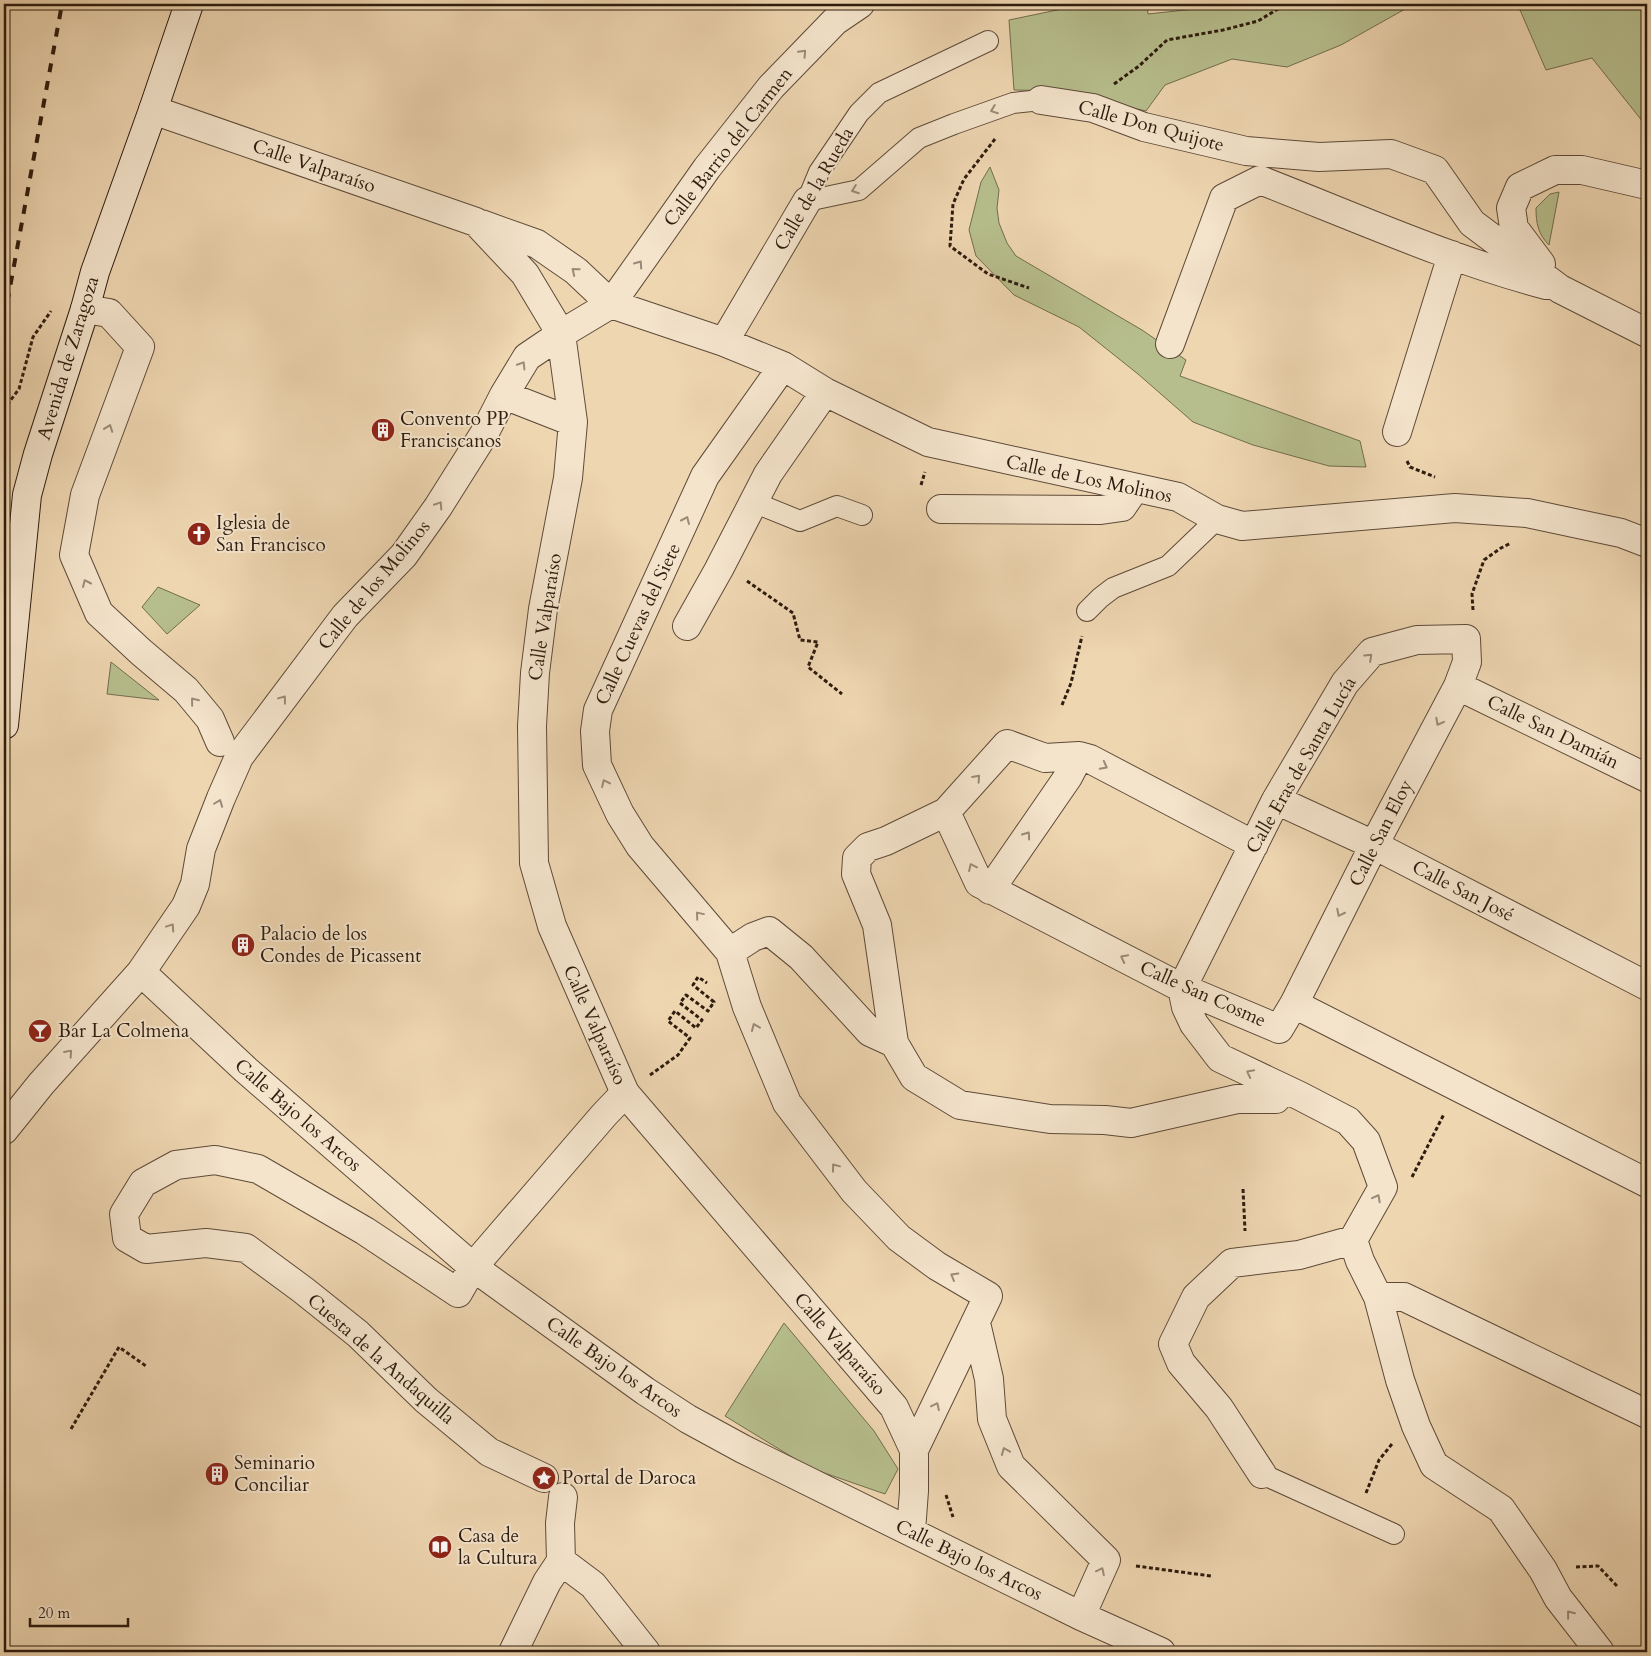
<svg xmlns="http://www.w3.org/2000/svg" width="1651" height="1656" font-family="Cardo,serif">
	<rect width="100%" height="100%" fill="#eed6b1"/>
	<filter id="stains"><feTurbulence type="fractalNoise" baseFrequency=".004" numOctaves="4"/><feColorMatrix values="0 0 0 0 .2 0 0 0 0 .09 0 0 0 0 .02 0 0 0 .5 -.17"/></filter>
	<radialGradient id="worn" r=".72"><stop offset=".6" stop-color="#630" stop-opacity="0"/><stop offset="1" stop-color="#630" stop-opacity=".3"/></radialGradient>
	<!-- green -->
	<path fill="#b7be8d" stroke="#726d4e" d="M1086,4h61l1,10 84,-9v-1h182l-73,41 -54,22 -55,-8 -67,26 -19,26 -83,-20 -49,-1 -5,-70z
		M1509,4h138v123l-55,-69 -46,12 -26,-60z
		M990,167l9,23 -2,18 2,15 8,20 9,13 126,74 44,30 -6,16 180,65 6,26 -37,-1 -76,-21 -60,-23 -55,-48 -59,-47 -65,-32 -38,-39 -7,-26 12,-48z
		M1559,192l-10,53c-11,-11 -13,-22 -13,-37l14,-14z
		M158,587l42,18 -33,29 -25,-27z
		M111,662l48,38 -52,-6z
		M784,1323l90,108 24,38 -13,25 -75,-26 -85,-52z"/>
	<g fill="none" stroke-linecap="round" stroke-linejoin="round">
		<!-- service casing -->
		<g stroke="#5e4a38" stroke-width="22">
			<path id="service" d="M807,201l52,-11 60,-52 35,-14 59,-21 28,-3
				M807,201l12,-29 40,-59 20,-20 109,-52
				M753,502l47,19 37,-15 25,9
				M1087,611l13,-13 13,-10 55,-22 49,-47
				M1262,1474l132,60"/>
		</g>
		<!-- pedestrian casing -->
		<g stroke="#5e4a38" stroke-width="30">
			<path id="pedestrian" d="M85,309l24,4 31,34 -55,148 -11,60 25,58 42,39 45,38 24,29 10,23
				M941,509l160,1 21,-3 13,-19
				M473,1267l131,-152 21,-22"/>
		</g>
		<!-- minor casing -->
		<g stroke="#5e4a38" stroke-width="30">
			<path id="minor" d="M1041,100l52,8 51,19 102,24 73,6 72,-3 44,16 37,53 88,66 87,44
				M153,110l323,112 49,52 36,60 12,88 -5,56 -25,131 -8,64 -3,53 2,137 18,63 73,167 269,314 20,43v41l-3,40
				M481,224l56,20 39,27 35,33 113,38 59,24 42,26 103,50 250,55 39,22 25,7 213,-18 72,5 94,20 26,10
				M1541,264l-27,-36 -3,-20 9,-21 35,-17h27l65,15
				M724,342l83,-141
				M1170,344l54,-146 36,-18c95,37 188,79 286,105
				M783,366l-78,110 -107,234 -3,21 2,34 23,49 20,32 90,106 17,55 40,96 67,88 45,47 38,28 51,30 -74,154
				M504,395l69,27
				M1397,432l55,-177
				M687,626l32,-57 49,-95 57,-82
				M1458,686l189,92
				M1276,800l98,45 273,141
				M946,812l33,71 203,105 97,41 15,-25 80,-159 84,-159 9,-24 -1,-23 -49,1 -45,12 -27,31 -69,117 -94,188
				M1254,845l-164,-86 -11,-3 -34,2 -38,-14 -61,68 -60,29 -18,6 -11,11 -1,16 21,51 17,118 20,34 46,28 90,14 55,1 26,3 106,-24h39l8,-10
				M990,890l78,-113 11,-21
				M730,952l23,-15 16,-6 32,26 69,75 24,11
				M141,972l105,98 227,197 172,124 43,28 55,30 338,167 80,36
				M1182,988l4,19 8,17 26,34 80,38 48,25 18,20 17,46 -30,53
				M1294,1004l353,179
				M4,1130l37,-46 100,-112 45,-66 9,-22 6,-35 20,-51 18,-41 106,-141 59,-61 34,-48 46,-73 20,-39 23,-38 34,-23 50,-30 96,-136 64,-81 64,-66 25,-17
				M1353,1240l7,21 18,36 22,83 16,46 18,39 67,44 42,61 15,28 42,54
				M473,1267l-15,26 -93,-62 -107,-62 -43,-9 -39,5 -33,18 -19,31 3,24 19,11 60,-6 40,5 57,42 55,44 68,66 63,52 55,26
				M1378,1297h26l243,117
				M976,1323l13,56 3,40 19,47 95,94 -25,56
				M1262,1474l-43,-66 -38,-45 -8,-19 23,-47 36,-34 67,-8 54,-15
				M561,1561l32,24 53,67
				M561,1561l-1,-38 3,-26
				M513,1652l34,-70 14,-21"/>
		</g>
		<!-- secondary casing -->
		<g stroke="#2e1c0f" stroke-width="30">
			<path id="secondary" d="M4,725l23,-230 11,-41 47,-145 10,-37 58,-162 36,-106"/>
		</g>
		<!-- path -->
		<path stroke="#2e1c0f" stroke-width="3" stroke-dasharray="4 2.5" stroke-linecap="butt" d="M1114,84l25,-18 28,-26 56,-10 35,-9 28,-17
			M995,139l-31,40 -11,25 -3,42 38,28 41,14
			M4,424l3,-19 12,-16 14,-52 18,-26
			M1407,461l3,6 25,10
			M921,485l4,-13
			M747,581l46,32 7,27 18,2 -10,25 34,27
			M1473,610l-1,-16 12,-34 17,-12 10,-5
			M1062,705l9,-22 11,-47
			M650,1075l28,-20 12,-17 -22,-17 7,-10 21,17 6,-8 -22,-17 6,-8 22,16 6,-9 -21,-17 5,-8 9,6
			M1412,1177l32,-63
			M1243,1189l2,42
			M71,1429l48,-82 27,19
			M1366,1493l13,-33 13,-16
			M946,1495l7,22
			M1136,1566l75,10
			M1576,1567l22,-1 19,20"/>
		<!-- service -->
		<use href="#service" stroke="#f4e4cc" stroke-width="20"/>
		<!-- pedestrian -->
		<use href="#pedestrian" stroke="#f4e4cc" stroke-width="28"/>
		<!-- minor -->
		<use href="#minor" stroke="#f4e4cc" stroke-width="28"/>
		<!-- secondary -->
		<use href="#secondary" stroke="#f4e4cc" stroke-width="28"/>
		<!-- rail -->
		<path stroke="#2e1c0f" stroke-width="4" stroke-dasharray="9 9" stroke-linecap="butt" d="M4,320l58,-316"/>
	</g>
	<!-- one-way arrows -->
	<defs><path id="oneway-chevron" d="M-2-3.5L2.5 0L-2 3.5" fill="none" stroke-width="1.6" stroke-linecap="round" stroke-linejoin="round" transform="scale(1.25)"/></defs>
	<g stroke="#9b8a77">
		<use href="#oneway-chevron" transform="translate(803 53) rotate(-47)"/>
		<use href="#oneway-chevron" transform="translate(994 110) rotate(159)"/>
		<use href="#oneway-chevron" transform="translate(855 190) rotate(160)"/>
		<use href="#oneway-chevron" transform="translate(639 264) rotate(-55)"/>
		<use href="#oneway-chevron" transform="translate(575 271) rotate(-141)"/>
		<use href="#oneway-chevron" transform="translate(522 365) rotate(-58)"/>
		<use href="#oneway-chevron" transform="translate(109 428) rotate(-70)"/>
		<use href="#oneway-chevron" transform="translate(439 505) rotate(-57)"/>
		<use href="#oneway-chevron" transform="translate(686 520) rotate(-66)"/>
		<use href="#oneway-chevron" transform="translate(86 583) rotate(-114)"/>
		<use href="#oneway-chevron" transform="translate(1369 657) rotate(-43)"/>
		<use href="#oneway-chevron" transform="translate(283 699) rotate(-53)"/>
		<use href="#oneway-chevron" transform="translate(194 701) rotate(-129)"/>
		<use href="#oneway-chevron" transform="translate(1439 722) rotate(118)"/>
		<use href="#oneway-chevron" transform="translate(1104 766) rotate(28)"/>
		<use href="#oneway-chevron" transform="translate(977 778) rotate(-48)"/>
		<use href="#oneway-chevron" transform="translate(605 783) rotate(-115)"/>
		<use href="#oneway-chevron" transform="translate(219 803) rotate(-69)"/>
		<use href="#oneway-chevron" transform="translate(1027 835) rotate(-55)"/>
		<use href="#oneway-chevron" transform="translate(972 867) rotate(-115)"/>
		<use href="#oneway-chevron" transform="translate(1340 913) rotate(117)"/>
		<use href="#oneway-chevron" transform="translate(699 915) rotate(-130)"/>
		<use href="#oneway-chevron" transform="translate(171 927) rotate(-56)"/>
		<use href="#oneway-chevron" transform="translate(1124 958) rotate(-153)"/>
		<use href="#oneway-chevron" transform="translate(755 1027) rotate(-113)"/>
		<use href="#oneway-chevron" transform="translate(69 1053) rotate(-49)"/>
		<use href="#oneway-chevron" transform="translate(1250 1073) rotate(-153)"/>
		<use href="#oneway-chevron" transform="translate(835 1167) rotate(-127)"/>
		<use href="#oneway-chevron" transform="translate(1377 1198) rotate(-62)"/>
		<use href="#oneway-chevron" transform="translate(954 1276) rotate(-150)"/>
		<use href="#oneway-chevron" transform="translate(936 1406) rotate(-64)"/>
		<use href="#oneway-chevron" transform="translate(1005 1451) rotate(-112)"/>
		<use href="#oneway-chevron" transform="translate(1101 1571) rotate(-64)"/>
		<use href="#oneway-chevron" transform="translate(1570 1614) rotate(-128)"/>
	</g>
	<!-- icons -->
	<defs>
		<g id="building-disc" transform="scale(1.25)"><circle r="9.5" fill="#8f2418" stroke="#f4e4cc"/><path d="M-4-6H4V6H1V3H-1V6H-4ZM-2.5-4.3h1.7v1.8h-1.7ZM.8-4.3h1.7v1.8H.8ZM-2.5-1h1.7V.8h-1.7ZM.8-1h1.7V.8H.8Z" fill="#fff"/></g>
		<g id="church-disc" transform="scale(1.25)"><circle r="9.5" fill="#8f2418" stroke="#f4e4cc"/><path d="M-1.2-6h2.4v3.5h3.3v2.4h-3.3V6h-2.4V-.1h-3.3v-2.4h3.3Z" fill="#fff"/></g>
		<g id="bar-disc" transform="scale(1.25)"><circle r="9.5" fill="#8f2418" stroke="#f4e4cc"/><path d="M-6-5H6L.8 .8V4.5H3.5V6h-7V4.5H-.8V.8Z" fill="#fff"/></g>
		<g id="sight-disc" transform="scale(1.25)"><circle r="9.5" fill="#8f2418" stroke="#f4e4cc"/><path d="M0-6L1.8-2.2L6-1.7L2.9 1.2L3.7 5.4L0 3.3L-3.7 5.4L-2.9 1.2L-6-1.7L-1.8-2.2Z" fill="#fff"/></g>
		<g id="library-disc" transform="scale(1.25)"><circle r="9.5" fill="#8f2418" stroke="#f4e4cc"/><path d="M-6-4Q-3-5.5-.7-3.5V5Q-3 3-6 4ZM6-4Q3-5.5 .7-3.5V5Q3 3 6 4Z" fill="#fff"/></g>
	</defs>
	<g fill-rule="evenodd">
		<use href="#building-disc" x="383" y="430"/>
		<use href="#church-disc" x="199" y="534"/>
		<use href="#building-disc" x="243" y="945"/>
		<use href="#bar-disc" x="40" y="1031"/>
		<use href="#building-disc" x="217" y="1474"/>
		<use href="#sight-disc" x="544" y="1478"/>
		<use href="#library-disc" x="440" y="1547"/>
	</g>
	<g text-anchor="middle" dominant-baseline="central" stroke-width="4" stroke-linejoin="round" paint-order="stroke">
		<!-- street labels -->
		<g font-size="19" fill="#2e1c0f" stroke="#f4e4cc">
			<text transform="translate(1151 126) rotate(15)">Calle Don Quijote</text>
			<text transform="translate(728 147) rotate(-52)">Calle Barrio del Carmen</text>
			<text transform="translate(314 166) rotate(19)">Calle Valparaíso</text>
			<text transform="translate(814 189) rotate(-60)">Calle de la Rueda</text>
			<text transform="translate(68 358) rotate(-73)">Avenida de Zaragoza</text>
			<text transform="translate(1089 479) rotate(12)">Calle de Los Molinos</text>
			<text transform="translate(374 585) rotate(-50)">Calle de los Molinos</text>
			<text transform="translate(545 617) rotate(-81)">Calle Valparaíso</text>
			<text transform="translate(638 624) rotate(-65)">Calle Cuevas del Siete</text>
			<text transform="translate(1553 732) rotate(26)">Calle San Damián</text>
			<text transform="translate(1301 765) rotate(-60)">Calle Eras de Santa Lucía</text>
			<text transform="translate(1381 833) rotate(-63)">Calle San Eloy</text>
			<text transform="translate(1463 891) rotate(27)">Calle San José</text>
			<text transform="translate(1203 994) rotate(24)">Calle San Cosme</text>
			<text transform="translate(595 1025) rotate(66)">Calle Valparaíso</text>
			<text transform="translate(298 1115) rotate(41)">Calle Bajo los Arcos</text>
			<text transform="translate(840 1344) rotate(49)">Calle Valparaíso</text>
			<text transform="translate(381 1359) rotate(41)">Cuesta de la Andaquilla</text>
			<text transform="translate(614 1367) rotate(35)">Calle Bajo los Arcos</text>
			<text transform="translate(969 1560) rotate(26)">Calle Bajo los Arcos</text>
		</g>
		<!-- poi labels -->
		<g font-size="19" fill="#2e1c0f" stroke="#f4e4cc" text-anchor="start">
			<text x="400" y="419">Convento PP<tspan x="400" dy="22">Franciscanos</tspan></text>
			<text x="216" y="523">Iglesia de<tspan x="216" dy="22">San Francisco</tspan></text>
			<text x="260" y="934">Palacio de los<tspan x="260" dy="22">Condes de Picassent</tspan></text>
			<text x="58" y="1031">Bar La Colmena</text>
			<text x="234" y="1463">Seminario<tspan x="234" dy="22">Conciliar</tspan></text>
			<text x="562" y="1478">Portal de Daroca</text>
			<text x="458" y="1536">Casa de<tspan x="458" dy="22">la Cultura</tspan></text>
		</g>
	</g>
	<!-- margin -->
	<rect width="1651" height="1656" fill="none" stroke="#eed6b1" stroke-width="20"/>
	<rect x="5" y="5" width="1641" height="1646" fill="none" stroke="#2e1c0f" stroke-width="2.5"/>
	<rect x="10" y="10" width="1631" height="1636" fill="none" stroke="#2e1c0f"/>
	<!-- scale -->
	<path d="M30 1618v8h98v-8" fill="none" stroke="#2e1c0f" stroke-width="2.5"/>
	<text x="38" y="1618" font-size="15" fill="#2e1c0f" stroke="#f4e4cc" stroke-width="4" paint-order="stroke">20 m</text>
	<rect width="100%" height="100%" filter="url(#stains)"/>
	<rect width="100%" height="100%" fill="url(#worn)"/>
</svg>
